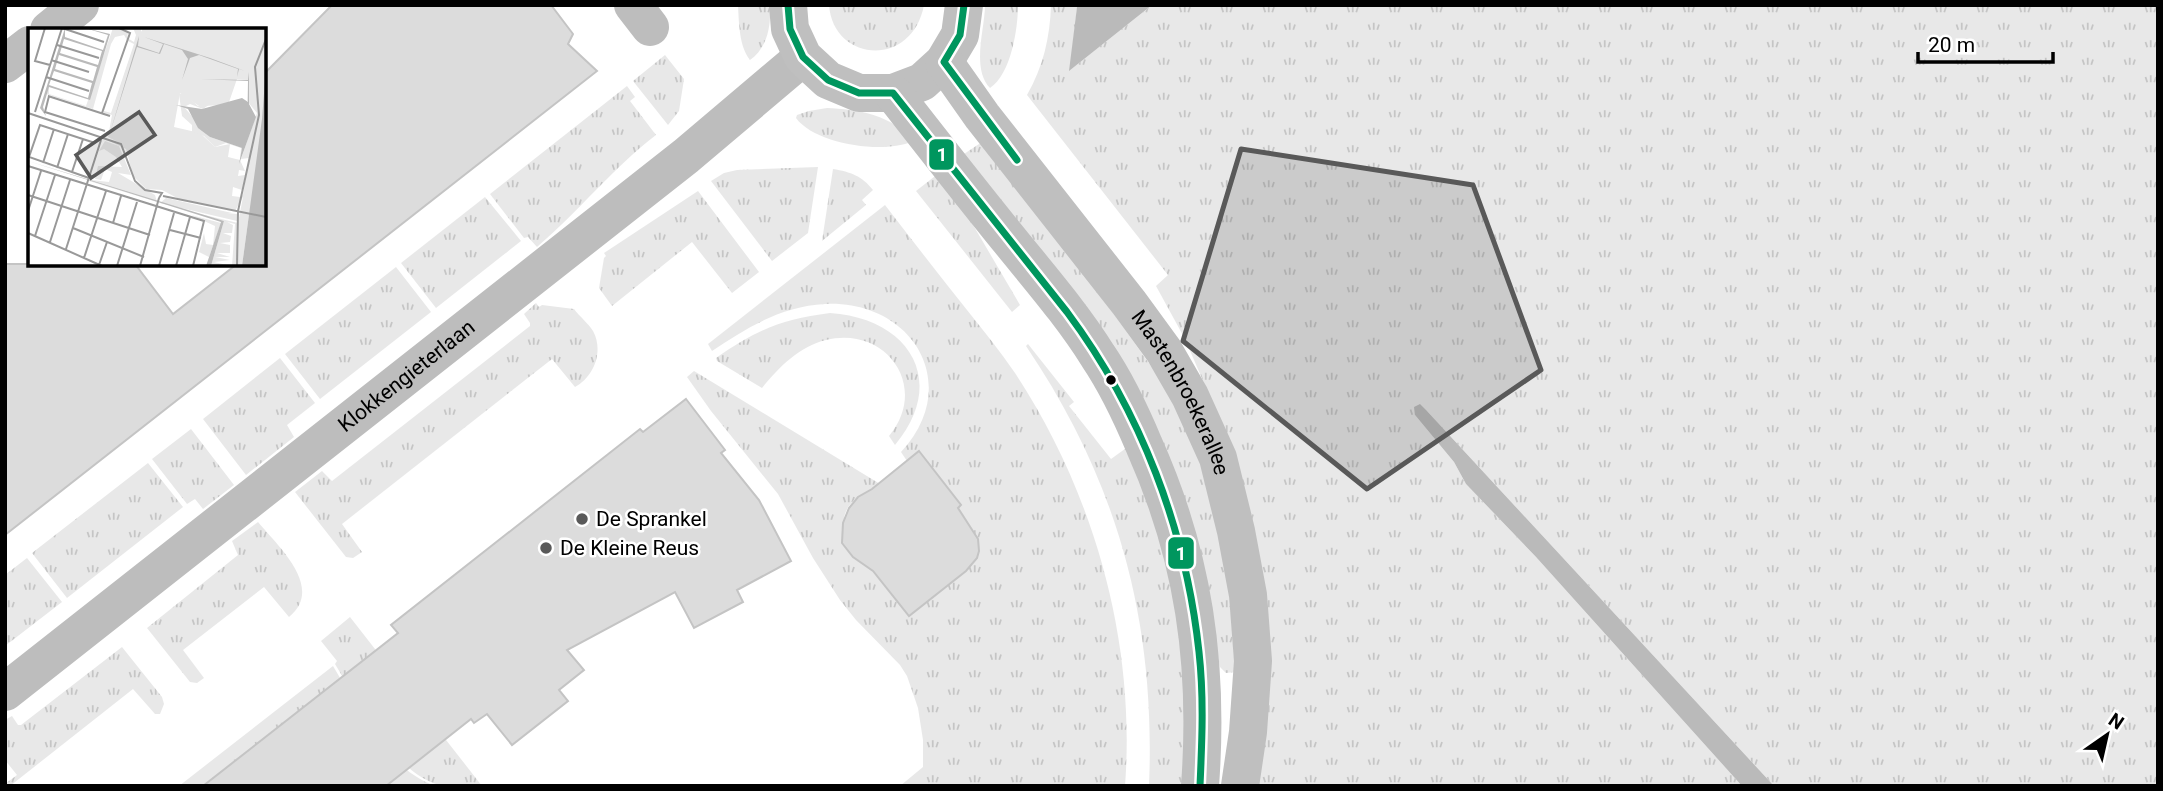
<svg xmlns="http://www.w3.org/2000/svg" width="2163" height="791" font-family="Roboto,sans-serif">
	<defs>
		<pattern id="grass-tufts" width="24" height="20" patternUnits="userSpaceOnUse" patternTransform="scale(1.75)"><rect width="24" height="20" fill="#e8e8e8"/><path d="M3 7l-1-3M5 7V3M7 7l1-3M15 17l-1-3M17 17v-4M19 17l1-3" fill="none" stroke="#c5c5c5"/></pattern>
	</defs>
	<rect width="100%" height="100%" fill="#fff"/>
	<!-- grass -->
	<path fill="url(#grass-tufts)" d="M738,5h32c1,21 -2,42 -20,55 -11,-14 -11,-37 -12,-55z
		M829,5h95c-12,64 -91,57 -95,0z
		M985,5h33c0,24 -7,69 -28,83 -19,-20 -5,-59 -5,-83z
		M1051,5h29l-3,3 -7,62 82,-65h1006v781h-384l-347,-375 -12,4 39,47 12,22 70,73 206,229h-485l-41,-375 -31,-72 -29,-53 12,-11 -141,-180c16,-28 23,-57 24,-90z
		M665,55l19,24 -5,32 -11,14 -35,-44z
		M627,86l8,11 -5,4 26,34c-43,33 -78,77 -119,112l-9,-10 -4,1 -34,-44z
		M827,108c29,1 69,7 84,34 -30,12 -96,2 -115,-24l1,-3 12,-4z
		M988,138l193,270 44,122 10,142 -9,1 -6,-6 -20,-114 -236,-399z
		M818,167l-10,66 -36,28 -61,-80 13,-8 13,-3z
		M833,169c18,3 29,7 40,21l-11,10 4,5 -44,36z
		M939,173l30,45 51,87 -8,7 -96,-121z
		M698,191l61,81 -27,21 -40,-51 -80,64 -13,-18 5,-30 2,-2 -2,-3z
		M485,197l36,44 -85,67 -35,-45z
		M885,205c27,35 54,70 82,105 16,20 33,41 48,63 79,120 121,268 110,413h-225l23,-19v-27l-5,-32 -11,-32 -7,-11 -44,-45 -16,-20 -27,-42 -35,-64 -67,-83 -24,-34 7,-6 191,116c-18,1 -44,16 -41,38 1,10 6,22 9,32l20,13 36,46 39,-31 14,-15 8,-3 7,-9 2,-18 -25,-29 7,-6 -43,-53 -11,9 -6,-9c63,-68 11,-152 -76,-148 -43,2 -79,24 -113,47l-4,-7z
		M396,267l35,45 -111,87 -35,-45z
		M536,303l3,4 3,-2 32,4c6,8 14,14 19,22 11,20 1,46 -18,56l-23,-28 -210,165 20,28 -9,6 -7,-1 -51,-65 27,-21 10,10 198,-155v-3l-6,-9z
		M830,313c78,5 119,67 65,132l-6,-9c41,-49 -3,-111 -63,-96 -26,6 -48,28 -64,48l-45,-27 -1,-3c40,-28 66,-39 114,-45z
		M1028,344l46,58 -5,4 42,53 18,-13 50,149 9,191h-39c7,-164 -31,-304 -123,-440z
		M280,358l35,45 -28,22 7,12 -48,38 -43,-56z
		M191,429l43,56 -31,24 -8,-10 -8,5 -35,-45z
		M148,463l35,44 -116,91 -35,-45z
		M258,522c20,24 67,66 31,95l-25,-30 -81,63 21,28 -7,5 -7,-1 -43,-54 91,-73 -6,-14z
		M27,558l35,44 -57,44v-71z
		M350,617l132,169c-12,0 -26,2 -38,0 -48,-8 -86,-85 -109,-122l2,-3 -16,-20z
		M122,647l40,50 2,7 -4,10h-5l-22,-25 -123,97h-5v-2l12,-9 -12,-15v-40l7,-4 6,9h3z
		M333,666c26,43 51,101 102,120h-256z"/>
	<!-- water -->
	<path fill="#bababa" d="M1080,5h72l-83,66 8,-64z
		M1420,404l7,7 347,375h-32l-206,-229 -70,-73 -12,-22 -39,-47 -1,-8z"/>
	<!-- building -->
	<path fill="#dcdcdc" stroke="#c4c4c4" stroke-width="2" d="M332,5h219l22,29 -5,10 29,27 -592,464v-271h130l38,50 64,-50h27v-190z
		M686,399l39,51 -4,3 38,47 32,61 -54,29 6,12 -49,26 -19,-36 -108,58 17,20 -25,20 9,11 -56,44 -25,-31 -13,9 -3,-4 -85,67h-183l195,-153 -7,-8 249,-196 3,3z
		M919,451l42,54 -3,3 20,31 1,12 -2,7 -11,13 -57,45 -36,-45 -20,-14 -11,-14 1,-20 6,-15 9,-11 14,-8z"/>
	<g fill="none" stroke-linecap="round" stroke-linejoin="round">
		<!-- minor -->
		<g stroke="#bdbdbd" stroke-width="38">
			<path d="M633,5l17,22"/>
			<path d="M49,30l31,-25"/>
			<path d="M5,64l25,-19"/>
			<path id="s1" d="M5,692l681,-536 117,-99"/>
		</g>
		<!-- secondary -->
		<g stroke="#bfbfbf" stroke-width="38">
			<path d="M788,5l2,24 13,28 25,23 31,13h34l29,-11 22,-20 16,-27 4,-30"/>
			<path id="s2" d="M944,62l38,54 147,187 35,48 26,45 28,62 18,73 12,64 5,66 -5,71 -8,54"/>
			<path d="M893,93c39,50 78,100 118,149 30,37 62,74 87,114 19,28 33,58 46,89 50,112 65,219 56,341"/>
		</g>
		<!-- bus-1 casing -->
		<g stroke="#fff" stroke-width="12">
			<path id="bus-1" d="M788,5l2,24 13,28 25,23 31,13h34l174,219c74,99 119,218 132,340 5,45 3,89 1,134
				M964,5l-4,30 -16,27 73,98"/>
		</g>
		<!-- bus-1 -->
		<use href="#bus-1" stroke="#00965e" stroke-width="7"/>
	</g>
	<!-- marked area -->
	<path fill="#595959" fill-opacity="0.2" stroke="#595959" stroke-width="5" stroke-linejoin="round" d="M1241,149l232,36 68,185 -174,119 -184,-148z"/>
	<!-- markers -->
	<circle fill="#000" stroke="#fff" stroke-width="2.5" cx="1111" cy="380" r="6"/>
	<g fill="#595959" stroke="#fff" stroke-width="2.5">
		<circle cx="582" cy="519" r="7"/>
		<circle cx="546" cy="548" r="7"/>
	</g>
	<g text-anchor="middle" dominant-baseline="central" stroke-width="5" stroke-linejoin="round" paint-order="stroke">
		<!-- street labels -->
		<g font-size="21" fill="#000" stroke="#fff">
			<text stroke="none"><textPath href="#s1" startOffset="511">Klokkengieterlaan</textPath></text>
			<text stroke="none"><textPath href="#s2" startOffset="408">Mastenbroekerallee</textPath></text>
		</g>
		<!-- poi labels -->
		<g font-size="21" fill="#000" stroke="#fff" text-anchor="start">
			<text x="596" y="519">De Sprankel</text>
			<text x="560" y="548">De Kleine Reus</text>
		</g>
	</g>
	<!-- overview -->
	<g transform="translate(28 28)">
		<rect width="238" height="238" fill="#fff"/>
		<path d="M85,0l15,4 -1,8 -3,-5 -9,2 -4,7 -18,65 -47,-15 3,-7v7l37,12zM105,0h8v4l2,-4h123l-4,91 -20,147h-10l3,-42 -8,-2 6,3 -1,8h-9l8,3 -1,6 -10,1 10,2v8h-13l13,4h-15l15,3 -16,2 17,4h-20l13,-45 -32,-9 46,11 5,-26 -8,14 -54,-11 -19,-10 -16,-1 -13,-13 -7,-27 -19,-9 13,3 -12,-6 4,-22 -8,-2 -1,-2 3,-6 -2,6 7,2 23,-69 -6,-3 1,-2 5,3 2,-7zM209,51l11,1 -1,21 10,12 -16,46 8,-1 -6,37 -3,2 -8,-1 1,-9 9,3 3,-15 -7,1 1,-6 6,1 -5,-11 -12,-3 2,-13 -15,3 -15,-14 -26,-6 6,-34 19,13 29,-1zM77,113l14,5 12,29 -13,-2 37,22 2,7 -68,-21 3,-10 -1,9 18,2 3,-10 -7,-3 -4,11 -6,-1 3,-13 24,1 -6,-10 -12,-8 -5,2zM138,170l66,15h-5l10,1v7l-77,-18zM163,187l30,8 -12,34 -10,-5 5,-19 2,11 7,1 2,-19z" fill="#e8e8e8" fill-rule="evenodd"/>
		<path d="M155,65l15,13 12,-2 -7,5 -13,-5 -6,3 26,30 32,11 -2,12 1,-12 -15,-5 -11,4 -11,-11 -12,-4v-7l-10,-9 -3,-22z" fill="#e8e8e8"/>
		<path d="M238,17v170l-22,-4 17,-94 -4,-49z" fill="#e8e8e8"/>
		<path d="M37,0v9l38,13 5,-15 -23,-7 25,6 -20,66 -41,-13 -6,20 3,9 -6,-8zM36,11l38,12 -4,14 -38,-12zM31,27l38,12 -4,14 -38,-12zM26,43l38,12 -4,15 -39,-13zM111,8l-1,10 21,7 4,-9 -19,-7 66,21 35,13 -6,-2 -2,8 1,-8 -39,-14 -9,3 -8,22 6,-21 -6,-9 -18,-6 -4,10 -23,-7 -28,89zM238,40v198h-24l20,-147zM221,44v32l7,13 -17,47 3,-16 -32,-11 -12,-9 -10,-19 -12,-4 26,4 40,-11 6,4v-21l-47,-2 47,1zM0,133l196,60 -13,45h-5l15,-44z" fill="#bababa" fill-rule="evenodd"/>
		<path fill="none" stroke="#999" stroke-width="2" d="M17,0l-10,33 15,4M34,0l42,14M29,17l42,13M23,32l38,12M18,49l43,14M20,68l62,20M21,68l-4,16 60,19M7,84l27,-84M0,85l93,31 14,37 10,9 17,3 -3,5M74,85l28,-80 -11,-5M15,135l11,-34M0,138l176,55 -11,45M29,140l11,-34M44,144l11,-33M61,150l-60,-21 11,-32 55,18M0,167l122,40M135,168l103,21M0,183l13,-40M85,195l8,-27M45,200l71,29M142,202l31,8M0,205l74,33M7,208l20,-61M22,214l20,-62M38,221l35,-109M56,230l22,-67M71,237l8,-23M89,238l20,-64M112,238l19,-68M131,238l15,-53M148,238l14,-49M209,238l1,-55 21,-96 -4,-48 11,-28"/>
		<path fill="#595959" fill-opacity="0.15" stroke="#595959" stroke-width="3.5" d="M111,84l16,23 -64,43 -15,-23z"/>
		<rect width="238" height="238" fill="none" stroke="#000" stroke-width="3.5"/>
	</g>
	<g stroke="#fff" stroke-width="2.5">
		<rect x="928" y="138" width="27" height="33" rx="7" fill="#00965e"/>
		<rect x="1167" y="536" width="28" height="34" rx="7" fill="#00965e"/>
	</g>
	<g font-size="19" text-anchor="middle" font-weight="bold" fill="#fff">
		<text x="942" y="161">1</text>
		<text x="1181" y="560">1</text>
	</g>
	<!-- border -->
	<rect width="2163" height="791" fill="none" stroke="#000000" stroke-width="14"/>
	<!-- north arrow -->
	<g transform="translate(2107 735) rotate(34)" stroke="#ffffff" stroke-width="5" paint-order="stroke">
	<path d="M0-5L12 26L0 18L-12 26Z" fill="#000000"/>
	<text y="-10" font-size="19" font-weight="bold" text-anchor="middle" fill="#000000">N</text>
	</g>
	<!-- scale -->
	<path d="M1918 52v10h135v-10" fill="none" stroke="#000000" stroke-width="3.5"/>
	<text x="1928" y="52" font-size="21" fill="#000000" stroke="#ffffff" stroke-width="5" paint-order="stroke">20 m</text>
</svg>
